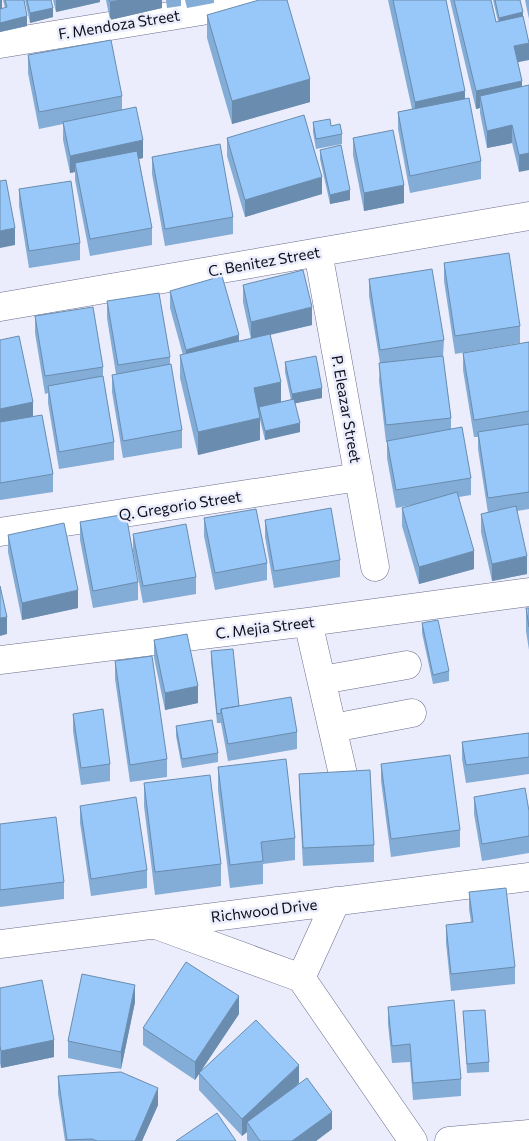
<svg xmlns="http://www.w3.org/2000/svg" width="529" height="1141" font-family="Commissioner,sans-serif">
	<rect width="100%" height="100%" fill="#ebedfc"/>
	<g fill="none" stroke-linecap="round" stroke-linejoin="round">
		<!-- minor casing -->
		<g stroke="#6a6c8c" stroke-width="29">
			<path id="minor" d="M0,44l268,-44
				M318,252l57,315
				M0,307l529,-91
				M0,532l359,-55
				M308,622l37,161
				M0,660l308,-38 221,-30
				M322,680l85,-15
				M333,728l79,-15
				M159,926l142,52 112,163
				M0,944l529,-67
				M301,978l35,-77
				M449,1141l80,-7"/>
		</g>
		<!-- minor -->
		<use href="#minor" stroke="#fff" stroke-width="28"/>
	</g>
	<!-- wall -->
	<path fill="#83acd6" d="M0,0h2v8h3l-2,-8h21l3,26 -27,6z
		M25,0h26l2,17 -23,6z
		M53,0h47v2l-44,10z
		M106,0h56v8l-52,12z
		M166,0h15v6l-14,2z
		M185,0h29v3l-27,5z
		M388,0h58l19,99 16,62v18l-71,14 -12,-64v-17l14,-3z
		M450,0h41l5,22 2,-1 -5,-21h27l-2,62 4,19 -3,91 -7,-29 -25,5 -7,-35v-5l-4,1z
		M525,0h4v19z
		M207,15l103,87 -78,22 -25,-86z
		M28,55l94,41v14l21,48 -4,1 13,69v17l-62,11 -15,-76v-8l-5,1 -7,-33v-16l-24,5 -11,-56z
		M313,122l18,4 11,8v10l-26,5 -3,-17z
		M227,138l95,56 -77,23 -18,-61z
		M353,138l51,65 -40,8 -11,-56z
		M320,150l30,50 -20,4 -10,-45z
		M152,157l81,60v17l-68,12 -13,-72z
		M19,189l61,54v17l-51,8 -10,-62z
		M444,263l76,63v17l-65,11 -11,-73z
		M369,279l75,61 -1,17 8,61v12l20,48v17l-12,2 15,72 -55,15 -17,-58v-18l15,-4 -21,4 -9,-50v-16h-1l-7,-61 1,-18 -11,-67z
		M243,285l69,40 -42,10 11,67 10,-2 -6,-28v-10l37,36 -27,5 5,29 -35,8 -5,-20v20l-62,15 -18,-77v-23h3l-13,-47v-17l69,50 12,-2 -8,-37z
		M107,301l63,56v7l12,66v18l-59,10 -11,-66v-17l4,-1 -9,-56z
		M35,316l68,51v9l11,66v18l-55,9 -11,-66v-10l-3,1 -10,-61z
		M0,340l33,76 20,58v18l-53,8z
		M529,342v167l-12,2 10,63 -35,7 -11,-49v-18l7,-1 -10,-64v-12h-4l-11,-67v-17z
		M204,518l63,45v17l-52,10 -11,-54z
		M265,520l75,40v17l-66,11 -9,-51z
		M80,522l58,60v18l-45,8 -13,-68z
		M133,534l63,43v17l-53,9 -10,-52z
		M8,535l70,73 -56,12 -14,-68z
		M526,608h3v42l-3,-19z
		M422,623l27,48v10l-16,3 -11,-51z
		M154,640l44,63 -33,7 -11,-52z
		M211,651l28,55 58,26v17l-69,12 -7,-38h-4l-6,-62z
		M115,661l52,98v18l-37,5 -15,-103z
		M73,714l37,50v17l-29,4 -8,-54z
		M176,726l42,27v9l-36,6 -6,-32z
		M529,733v41l-63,9 -4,-24v-17z
		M381,764l79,66v17l-69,10 -10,-76z
		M218,767l77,71v22l-32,4v20l-33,4 -12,-98z
		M299,774l75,71v17l-71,4 -4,-75z
		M144,783l77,81v22l-66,9 -11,-89z
		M474,797l55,14v42l-47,8 -8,-47z
		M80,806l67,64v18l-56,8 -11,-73z
		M0,824l64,58v17l-64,8z
		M469,892l46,75v17l-64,7 -5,-48v-18l25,-3 -2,-13z
		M0,988l54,69 -53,11 -1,-5z
		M135,1002l-14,67 -53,-11v-17z
		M388,1007l73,72v17l-48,4 -3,-38 -18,1 -4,-39z
		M463,1011l26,51v10l-22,1z
		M239,1014l-39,58 99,11 -5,5 38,41 -16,12h-68l-1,-1v-8l-5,4 -43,-46v-16l-4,6 -52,-35v-17z
		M58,1076l100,29 -16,36h-77l-7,-47z"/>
	<!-- shaded-wall -->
	<path fill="#6a8cae" d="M0,0h2v13l-2,1z
		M56,0h44v2l-44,10z
		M121,0h41v8l-52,12v-18z
		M53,8v9l-23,6v-10z
		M523,12v10l-24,5v-9z
		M27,16v10l-27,6v-9z
		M529,43v17l-15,3v-17z
		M310,79v23l-78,22v-23z
		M522,81v17l-42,-2v12l-4,1v-18z
		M465,91v22l-50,11v-22z
		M512,125v18l-25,5v-17z
		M143,140v18l-66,14 -2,-9v9l-5,1v-17z
		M529,153v17l-10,2v-17z
		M322,177v17l-77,23v-17z
		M404,185v18l-40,8v-18z
		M350,190v10l-20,4v-9z
		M15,228v17l-15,3v-17z
		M312,307v18l-61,14v-17z
		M239,335v17l-53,15v-17z
		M281,382v23l-22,2v3l-5,1v-23z
		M322,388v10l-30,6v-10z
		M33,402v17l-33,7v-17z
		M260,418v22l-62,15v-23z
		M300,423v9l-35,8v-9z
		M474,551v18l-55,15v-17z
		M527,556v18l-35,7v-17z
		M78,590v18l-56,12v-17z
		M7,617v17l-7,2v-18z
		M198,686v17l-33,7v-17z
		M135,985v17l-14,67v-17z
		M239,996v18l-44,66v-18z
		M54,1040v17l-53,11v-17z
		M299,1065v18l-48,45 -4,-6v10l-5,4v-17z
		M158,1088v17l-16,36h-7z
		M332,1112v17l-16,12h-24z"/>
	<!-- building -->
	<path fill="#98c8f9" stroke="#6a8cae" d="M5,0h19l3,16 -27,7v-14l7,-2z
		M27,0h24l2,8 -23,5z
		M109,0h12l-11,2z
		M259,0h28l23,79 -78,22 -25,-86z
		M393,0h53l19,91 -50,11z
		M454,0h37l5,22 27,-6 6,27 -15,3 8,35 -46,10z
		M495,0h25l3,12 -24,6z
		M111,40l11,56 -83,16 -11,-57z
		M529,85v68l-10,2 -7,-30 -25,6 -7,-35z
		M469,98l12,63 -71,15 -12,-64z
		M136,107l7,33 -73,16 -7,-34z
		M304,115l18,62 -77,23 -18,-62z
		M330,119l1,7 9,-2 2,10 -26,5 -3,-17z
		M393,130l11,55 -40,8 -11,-55z
		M220,144l13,73 -68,12 -13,-72z
		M341,145l9,45 -20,5 -10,-45z
		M137,151l15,77 -62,11 -15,-76z
		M6,180l9,48 -15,3v-50z
		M71,181l9,62 -51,8 -10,-62z
		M509,253l11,73 -65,10 -11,-73z
		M432,269l12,71 -64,10 -11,-71z
		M303,270l9,37 -61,15 -8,-37z
		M222,276l17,59 -53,15 -16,-59z
		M159,293l11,64 -52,8 -11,-64z
		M93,307l10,60 -58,9 -10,-60z
		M270,334l11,48 -27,6 6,30 -62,14 -18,-77z
		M19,336l14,66 -33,7v-69z
		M529,342v69l-55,9 -11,-67z
		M316,356l6,32 -30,6 -7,-32z
		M443,356l8,62 -65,7 -7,-62z
		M171,364l11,66 -59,11 -11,-66z
		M103,376l11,66 -55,10 -11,-66z
		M294,399l6,24 -35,8 -6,-24z
		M42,415l11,59 -53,9v-61z
		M529,424v68l-41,6 -10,-66z
		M462,427l9,51 -75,12 -9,-49z
		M457,492l17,59 -55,16 -17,-59z
		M516,506l11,50 -35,8 -11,-50z
		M331,508l9,52 -66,11 -9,-51z
		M256,509l11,54 -52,10 -11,-55z
		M126,514l12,68 -45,9 -13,-69z
		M64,523l14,67 -56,13 -14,-68z
		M186,524l10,53 -53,9 -10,-52z
		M0,586l7,31 -7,1z
		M526,608h3v19z
		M438,620l11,51 -16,4 -11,-52z
		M187,634l11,52 -33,7 -11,-53z
		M233,649l6,57 -18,3v4l-4,1 -6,-63z
		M152,656l15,103 -37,6 -15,-104z
		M291,697l6,35 -69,12 -7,-35z
		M103,709l7,55 -29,4 -8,-54z
		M212,720l6,33 -36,6 -6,-33z
		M529,733v24l-63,8 -4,-23z
		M450,755l10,75 -69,9 -10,-75z
		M286,759l9,79 -34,4 2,19 -33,4 -12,-98z
		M370,770l4,75 -71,3 -4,-74z
		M210,775l11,89 -66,8 -11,-89z
		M525,788l4,23v25l-47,8 -8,-47z
		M136,797l11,73 -56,9 -11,-73z
		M56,817l8,65 -64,8v-66z
		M506,888l9,79 -64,7 -5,-49 27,-3 -4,-30z
		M186,962l53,34 -44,66 -52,-34z
		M82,974l53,11 -14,67 -53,-11z
		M42,980l12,60 -53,11 -1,-5v-58z
		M454,1000l7,79 -48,4 -3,-39 -18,2 -4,-39z
		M485,1010l4,52 -22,2 -4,-53z
		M256,1020l43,45 -57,54 -43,-46z
		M121,1072l37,16 -23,53h-38l-5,-2 -25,1 -9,-64z
		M307,1078l25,34 -40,29h-32l-13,-19z
		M217,1113l19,28h-60z"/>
	<g text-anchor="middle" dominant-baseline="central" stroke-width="5" stroke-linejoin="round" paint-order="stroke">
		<!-- street labels -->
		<g font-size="15" fill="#0e0e1a" stroke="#ebedfc">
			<text transform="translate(119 24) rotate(-9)">F. Mendoza Street</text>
			<text transform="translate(264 261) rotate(-10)">C. Benitez Street</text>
			<text transform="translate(347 409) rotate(80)">P. Eleazar Street</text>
			<text transform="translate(180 505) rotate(-9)">Q. Gregorio Street</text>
			<text transform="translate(265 627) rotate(-7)">C. Mejia Street</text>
			<text transform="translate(264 910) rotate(-7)">Richwood Drive</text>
		</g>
	</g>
</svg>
